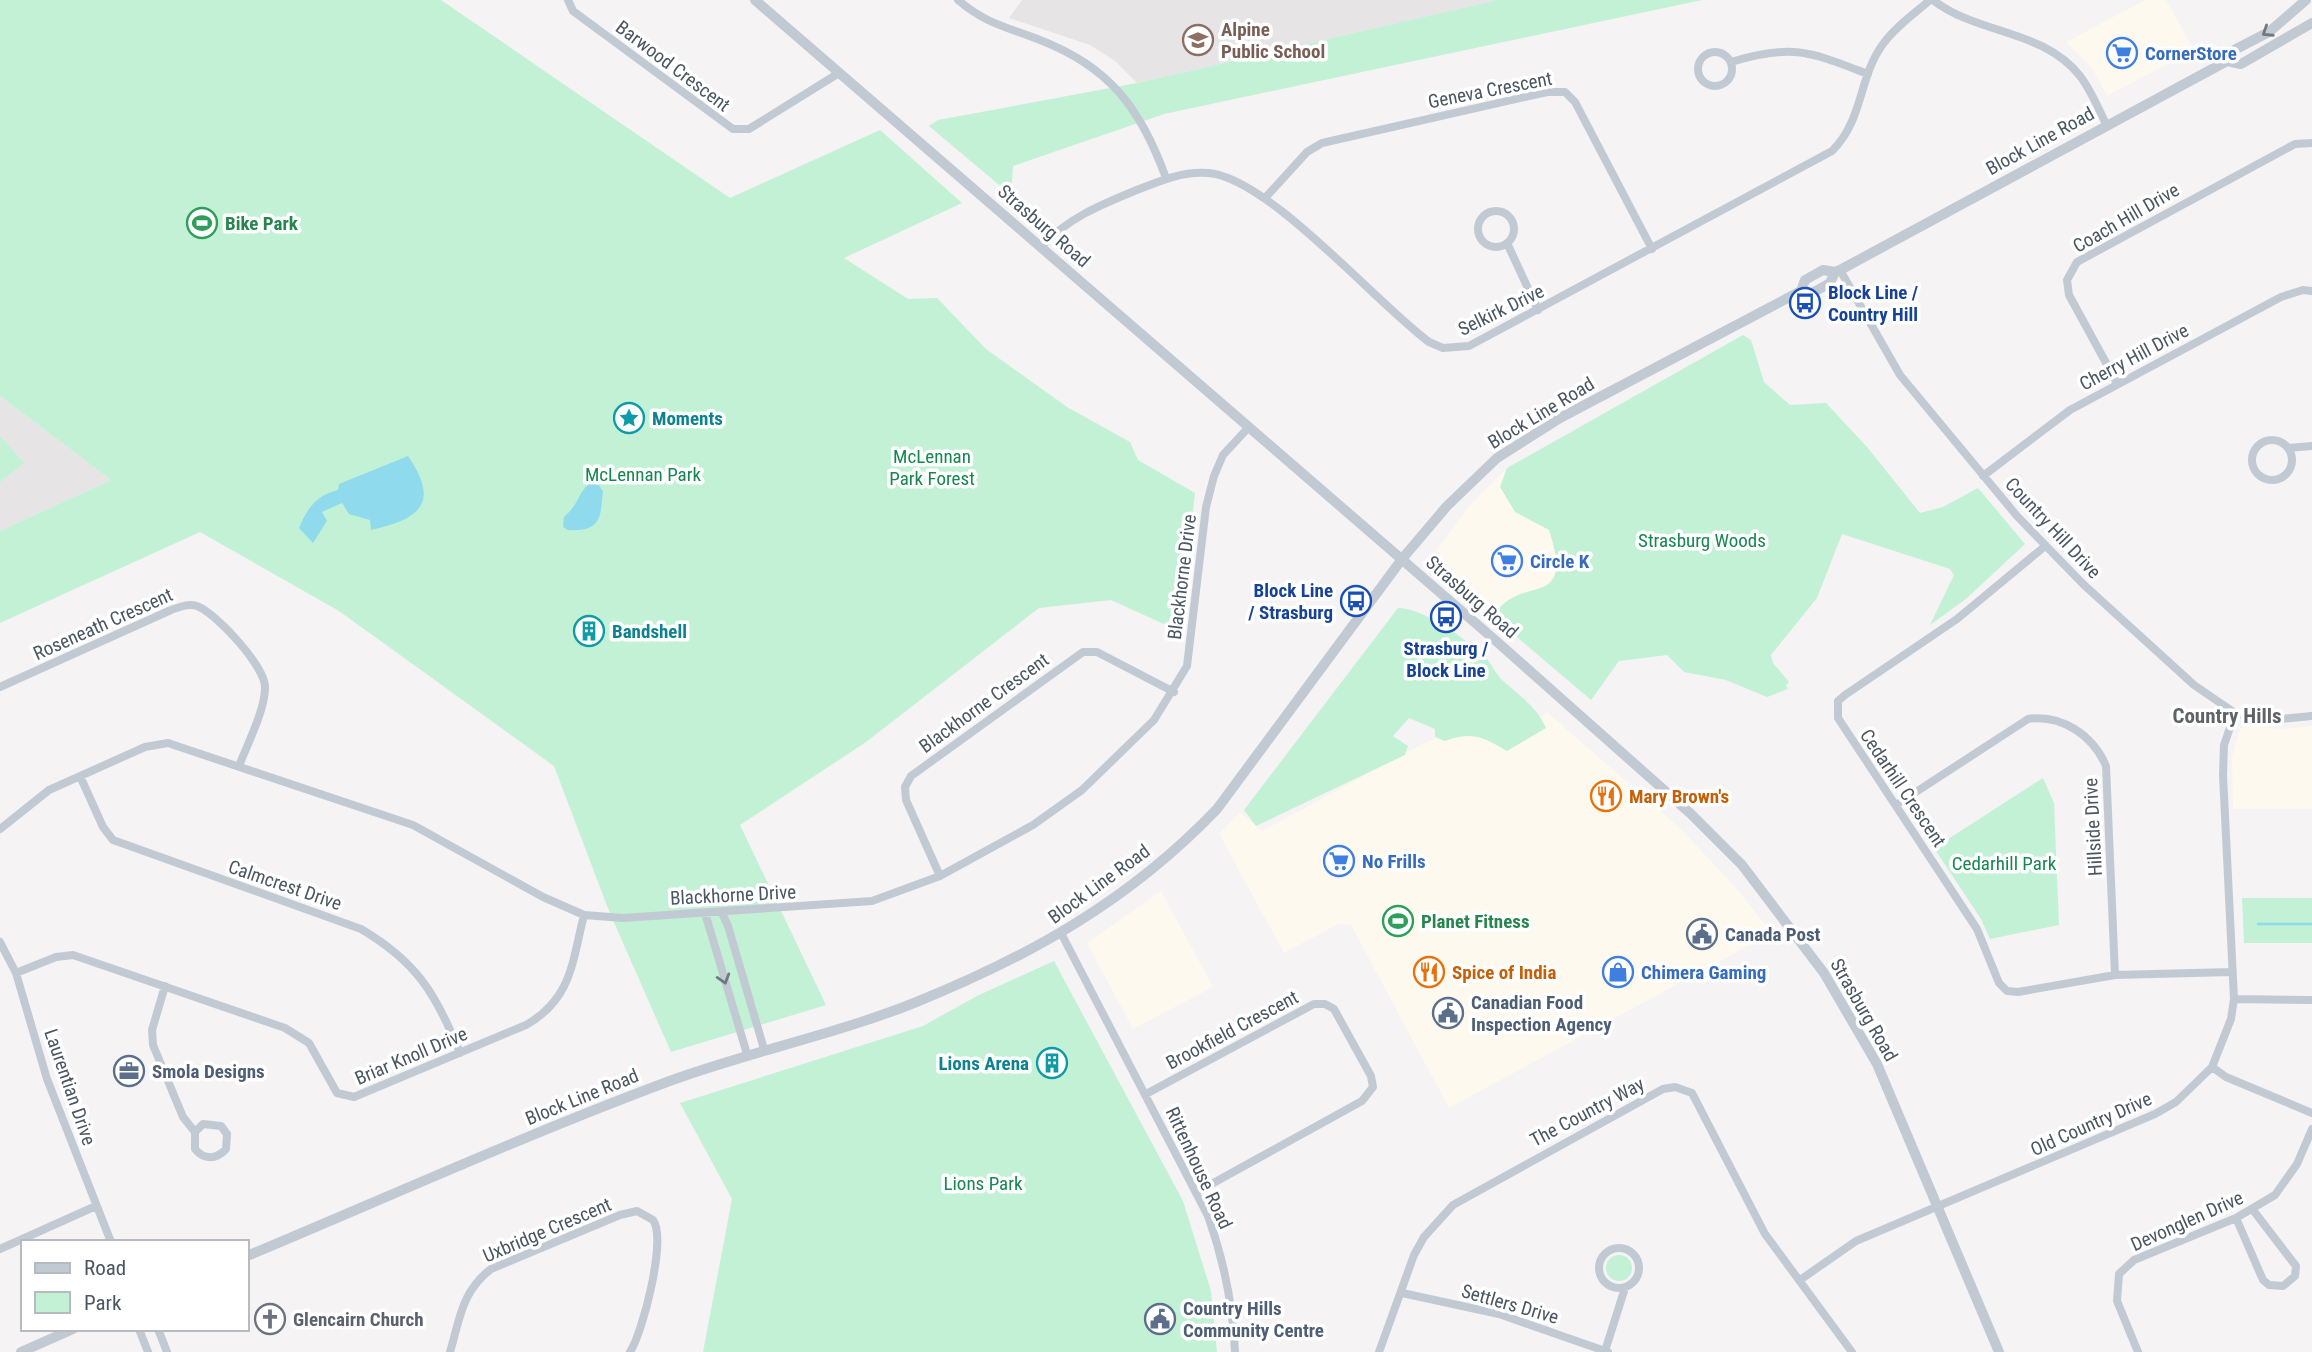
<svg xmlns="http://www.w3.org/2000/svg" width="2312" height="1352" font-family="'Roboto Condensed',sans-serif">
	<rect width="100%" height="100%" fill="#f5f3f3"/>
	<!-- commercial -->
	<path fill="#fdf9ef" d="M2145,0h21l28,50 -87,46 -15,-28 -26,-26z
		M1507,468l74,74 -71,89 -80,-71 38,-53z
		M1547,712l134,117 55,59 36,45 -323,175 -98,-183 -13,-1 -54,29 -65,-119 21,-22 22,19 162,-88 52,-19 34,24z
		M2247,725l34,4 31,-3v83h-79l-1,-52 8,-28z
		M1161,891l52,96 -80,42 -46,-86z"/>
	<!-- education -->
	<path fill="#e6e4e5" d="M1022,0h475l-360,83 -22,-22 -25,-16 -81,-27z
		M0,396l111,84 -111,51z"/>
	<!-- green -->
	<path fill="#c3f1d5" d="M0,0h441l289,198 150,-68 82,73 -118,55 64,41 29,-1 49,51 81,58 63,35 8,18 57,33 -16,138 -68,-31 -72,8 -173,134 -126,83 86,180 -155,47 -62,-141 -55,-145 -215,-155 -139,-79 -200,91v-92l111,-51 -111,-84z
		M1497,0h205l-538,114 -151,52 -2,29 -82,-69 9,-6 199,-37z
		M1743,335l8,5 13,42 26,23 36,-2 41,44 53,66 23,-6 35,-19 47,56 -58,54 -37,27 24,-50 -4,-6 -108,-35 -25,64 -46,57 2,8 16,19 -3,3 2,4 -21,8 -41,-17 -42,-8 -17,-17 -48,6 -28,39 -81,-69 2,-3 -17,-14c26,-42 81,-1 54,-84l-34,-18 -15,-25 7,-19z
		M0,436l24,27 -24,19z
		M1398,608c24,-1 71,33 88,50 6,7 10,16 16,22 17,15 35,27 44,48l-39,23c-24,-14 -35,-20 -62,-10l-10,-4v-8l-26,-11 -16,18 15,10 -3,9 -149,71 -12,-16z
		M2043,778l11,25 5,122 -69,14 -9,-20 -47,-71z
		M2242,898h70v45h-68z
		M1054,961l129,240 28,90 6,61h-514l29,-153 -52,-96 243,-77 54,-30z
		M1606 1268a13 13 0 1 1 26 0a13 13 0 1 1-26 0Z"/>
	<!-- water -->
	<path fill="#90daee" d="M408,456c33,48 11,63 -37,74l-1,-10 -21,-6 -7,-11 -20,9 5,9 -14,22 -14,-15c8,-19 17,-33 39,-38l1,-6z
		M590,483l8,1 5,7c-3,25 0,41 -35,39l-5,-3 1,-10c16,-14 13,-23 26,-34z"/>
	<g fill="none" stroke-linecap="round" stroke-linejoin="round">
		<!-- stream -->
		<path stroke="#90daee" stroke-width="2.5" d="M2258,924h54"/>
		<!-- minor -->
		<path stroke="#c1cad2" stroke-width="8" d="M568,0l5,11 160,118h16l90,-56
			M958,0c28,24 49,27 82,40 70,27 101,69 126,138
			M1933,0c45,35 110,29 147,76 11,14 18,32 26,48
			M1698 69a17 17 0 1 1 34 0a17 17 0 1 1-34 0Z
			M1731,62c62,-19 79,-10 137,12
			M1266,197l41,-45 15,-9 225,-51h18l10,10 77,147
			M1478 229a18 18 0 1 1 36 0a18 18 0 1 1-36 0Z
			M1507,243l31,67
			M1042,246c25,-27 56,-40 90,-54 25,-10 49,-21 76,-19 60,4 168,130 221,169l14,6 26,-2 363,-195c32,-32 26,-73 51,-107 12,-17 31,-30 47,-44
			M1840,270l60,105 117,141 66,68 111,101 41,28 35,7 42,-4
			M2117,383l-48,-88 -2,-15 10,-18 218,-118 17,-1
			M2252 460a20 20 0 1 1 40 0a20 20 0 1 1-40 0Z
			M2288,448l24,-2
			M1983,476l87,-66 211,-113 22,-7 9,1
			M2044,547l-87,72 -112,76 -7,6v17l139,211 22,54 8,8 11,1 97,-17 116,-3
			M0,687l171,-77c9,-3 17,-7 26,-4 19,7 69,61 68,82 0,22 -18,57 -26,78
			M80,776l23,51 10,13 248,89c56,33 75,65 99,124
			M1896,805l132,-86c33,-5 65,16 78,47l9,209
			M0,829l49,-39 96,-43 23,-4 245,82 130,72 41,18 39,3 249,-17 68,-25 93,-51 49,-35 72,-70 33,-54 19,-159 8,-31 9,-21 25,-27
			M940,876l-34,-76 -1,-13 6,-11 172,-124h14l77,40
			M705,913l42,141
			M722,913l6,13 36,123
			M1062,935l146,281c16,45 25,88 27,136
			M0,942l16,31 31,106 64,163
			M16,973l40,-16 17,-2 212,73 24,15 28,50 17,4 172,-72c46,-26 46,-63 58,-110
			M165,986l-13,44 1,15 30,72 12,15v17c9,11 21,11 31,0l1,-15 -6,-8 -18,-2 -8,8
			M2234,999l78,1
			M2212,1067l14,10 86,36
			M1146,1094l168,-90h11l9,5 37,67 2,11 -11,14 -165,91
			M2236,1218l27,62 6,5 14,1 12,-10 1,-10 -43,-56
			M1599 1268a20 20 0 1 1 40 0a20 20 0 1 1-40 0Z
			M0,1249l96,-43
			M1800,1280l56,-39 299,-127 21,-12 36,-35 19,-48 3,-20 -11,-224 1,-30 11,-32
			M1402,1293l97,21 109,38
			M139,1329l9,23
			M158,1329l9,23
			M1605,1351l20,-63
			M450,1352c10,-34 12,-61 41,-83l129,-54 17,-4 16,9c14,18 -10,112 -23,132
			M1379,1352l35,-97 10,-18 29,-32 210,-116 12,-2 17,6 73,141 87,118
			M2138,1352l-21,-51 2,-27 15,-14 102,-42 39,-23 22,-31 15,-35"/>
		<!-- tertiary -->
		<path stroke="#c1cad2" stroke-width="10" d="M755,0l740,640 196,174 51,51 82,108 53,91 122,288
			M2227,61l14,3 71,-41
			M1801,291l4,-11 18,-10 12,2
			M247,1256c139,-58 278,-121 420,-174 81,-30 167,-47 247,-79 117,-47 216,-103 303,-194l185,-250 45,-53 50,-48 63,-40 241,-127 11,2 18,-10 5,-11 5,-2 387,-209 9,-12 33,-17 37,-32
			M21,1352l52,-23"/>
	</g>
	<!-- one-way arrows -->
	<defs><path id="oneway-chevron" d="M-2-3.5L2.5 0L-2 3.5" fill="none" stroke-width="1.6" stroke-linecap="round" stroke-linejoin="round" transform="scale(1.75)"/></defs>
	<g stroke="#6e7983">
		<use href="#oneway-chevron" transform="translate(2267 32) rotate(147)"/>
		<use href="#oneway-chevron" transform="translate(724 979) rotate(73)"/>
	</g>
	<!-- icons -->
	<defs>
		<g id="school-ring" transform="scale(1.575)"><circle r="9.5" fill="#fff" stroke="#8d6e63" stroke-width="1.5"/><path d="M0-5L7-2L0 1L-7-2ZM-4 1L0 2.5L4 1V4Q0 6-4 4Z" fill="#8d6e63"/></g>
		<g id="supermarket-ring" transform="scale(1.575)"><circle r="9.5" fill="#fff" stroke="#3f7fe0" stroke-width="1.5"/><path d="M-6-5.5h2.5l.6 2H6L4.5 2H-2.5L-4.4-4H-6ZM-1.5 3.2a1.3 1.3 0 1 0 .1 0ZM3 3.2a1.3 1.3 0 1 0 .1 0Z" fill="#3f7fe0"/></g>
		<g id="stadium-ring" transform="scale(1.575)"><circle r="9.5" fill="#fff" stroke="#2e9e5b" stroke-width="1.5"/><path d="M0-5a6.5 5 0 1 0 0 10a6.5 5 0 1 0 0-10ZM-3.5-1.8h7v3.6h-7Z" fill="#2e9e5b"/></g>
		<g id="bus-ring" transform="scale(1.575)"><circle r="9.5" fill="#fff" stroke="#1a4fb4" stroke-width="1.5"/><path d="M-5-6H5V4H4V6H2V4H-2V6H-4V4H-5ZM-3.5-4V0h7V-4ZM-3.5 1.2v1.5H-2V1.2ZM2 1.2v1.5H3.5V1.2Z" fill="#1a4fb4"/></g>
		<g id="sight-ring" transform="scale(1.575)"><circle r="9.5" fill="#fff" stroke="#0f9aa8" stroke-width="1.5"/><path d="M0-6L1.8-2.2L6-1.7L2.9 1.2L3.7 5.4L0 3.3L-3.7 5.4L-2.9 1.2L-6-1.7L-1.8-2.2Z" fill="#0f9aa8"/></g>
		<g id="building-ring" transform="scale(1.575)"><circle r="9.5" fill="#fff" stroke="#0f9aa8" stroke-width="1.5"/><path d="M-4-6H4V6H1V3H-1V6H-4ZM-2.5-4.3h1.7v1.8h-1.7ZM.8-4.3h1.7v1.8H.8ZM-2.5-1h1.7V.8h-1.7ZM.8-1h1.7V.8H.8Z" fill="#0f9aa8"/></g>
		<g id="restaurant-ring" transform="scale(1.575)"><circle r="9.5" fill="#fff" stroke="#e8710a" stroke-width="1.5"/><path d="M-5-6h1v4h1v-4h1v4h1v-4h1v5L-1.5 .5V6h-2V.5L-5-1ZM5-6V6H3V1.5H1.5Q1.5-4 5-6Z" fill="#e8710a"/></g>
		<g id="civic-ring" transform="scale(1.575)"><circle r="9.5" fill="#fff" stroke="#5c6f8a" stroke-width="1.5"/><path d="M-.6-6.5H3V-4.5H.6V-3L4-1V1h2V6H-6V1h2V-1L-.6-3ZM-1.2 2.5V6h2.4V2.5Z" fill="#5c6f8a"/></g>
		<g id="shop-ring" transform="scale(1.575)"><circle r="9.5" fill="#fff" stroke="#3f7fe0" stroke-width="1.5"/><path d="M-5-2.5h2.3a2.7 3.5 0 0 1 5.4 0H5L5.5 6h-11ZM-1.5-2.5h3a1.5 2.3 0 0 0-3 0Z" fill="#3f7fe0"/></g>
		<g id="office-ring" transform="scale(1.575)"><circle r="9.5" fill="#fff" stroke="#5c6f8a" stroke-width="1.5"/><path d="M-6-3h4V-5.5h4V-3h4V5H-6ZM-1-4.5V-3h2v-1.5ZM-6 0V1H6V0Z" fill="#5c6f8a"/></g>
		<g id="church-ring" transform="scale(1.575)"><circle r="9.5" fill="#fff" stroke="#6b7280" stroke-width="1.5"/><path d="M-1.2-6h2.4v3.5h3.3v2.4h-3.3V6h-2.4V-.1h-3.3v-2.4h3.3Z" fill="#6b7280"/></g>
	</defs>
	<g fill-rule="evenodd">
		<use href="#school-ring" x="1198" y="40"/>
		<use href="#supermarket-ring" x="2122" y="53"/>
		<use href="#stadium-ring" x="202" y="223"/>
		<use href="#bus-ring" x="1805" y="303"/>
		<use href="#sight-ring" x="629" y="418"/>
		<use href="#supermarket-ring" x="1507" y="561"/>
		<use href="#bus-ring" x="1356" y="601"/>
		<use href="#bus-ring" x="1446" y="617"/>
		<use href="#building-ring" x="589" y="631"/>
		<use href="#restaurant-ring" x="1606" y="796"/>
		<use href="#supermarket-ring" x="1339" y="861"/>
		<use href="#stadium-ring" x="1398" y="921"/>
		<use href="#civic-ring" x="1702" y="934"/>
		<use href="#restaurant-ring" x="1429" y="972"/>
		<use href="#shop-ring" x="1618" y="972"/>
		<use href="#civic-ring" x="1448" y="1013"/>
		<use href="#building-ring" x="1052" y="1063"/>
		<use href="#office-ring" x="129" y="1071"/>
		<use href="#church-ring" x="270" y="1319"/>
		<use href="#civic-ring" x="1160" y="1319"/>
	</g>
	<g text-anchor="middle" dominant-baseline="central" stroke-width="7" stroke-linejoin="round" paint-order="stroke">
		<!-- education labels -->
		<g font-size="19" font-weight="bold" fill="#785e54" stroke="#fff" text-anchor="start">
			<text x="1221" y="29">Alpine<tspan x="1221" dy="22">Public School</tspan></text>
		</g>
		<!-- shop labels -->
		<g font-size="19" font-weight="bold" fill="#366cbe" stroke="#fff" text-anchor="start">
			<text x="2145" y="53">CornerStore</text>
			<text x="1530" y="561">Circle K</text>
			<text x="1362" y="861">No Frills</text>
			<text x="1641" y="972">Chimera Gaming</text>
		</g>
		<!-- street labels -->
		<g font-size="19" fill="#4a5661" stroke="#fff">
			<text transform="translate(673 66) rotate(37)">Barwood Crescent</text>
			<text transform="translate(1490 90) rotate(-11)">Geneva Crescent</text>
			<text transform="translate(2040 141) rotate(-29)">Block Line Road</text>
			<text transform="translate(2126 218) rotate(-30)">Coach Hill Drive</text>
			<text transform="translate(1044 226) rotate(41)">Strasburg Road</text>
			<text transform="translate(1501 310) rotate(-26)">Selkirk Drive</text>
			<text transform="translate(2134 357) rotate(-28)">Cherry Hill Drive</text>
			<text transform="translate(1541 413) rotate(-31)">Block Line Road</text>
			<text transform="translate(2053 528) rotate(47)">Country Hill Drive</text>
			<text transform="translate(1182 577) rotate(-83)">Blackhorne Drive</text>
			<text transform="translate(1472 597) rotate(41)">Strasburg Road</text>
			<text transform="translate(103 624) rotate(-24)">Roseneath Crescent</text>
			<text transform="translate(984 703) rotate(-36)">Blackhorne Crescent</text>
			<text transform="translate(1903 788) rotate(56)">Cedarhill Crescent</text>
			<text transform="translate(2093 827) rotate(-93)">Hillside Drive</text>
			<text transform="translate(1099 884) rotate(-36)">Block Line Road</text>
			<text transform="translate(285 885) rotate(19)">Calmcrest Drive</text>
			<text transform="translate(733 895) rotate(-3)">Blackhorne Drive</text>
			<text transform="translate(1864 1010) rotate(60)">Strasburg Road</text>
			<text transform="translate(1232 1030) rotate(-28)">Brookfield Crescent</text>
			<text transform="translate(411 1056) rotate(-23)">Briar Knoll Drive</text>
			<text transform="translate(70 1087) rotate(71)">Laurentian Drive</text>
			<text transform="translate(582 1097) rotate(-22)">Block Line Road</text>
			<text transform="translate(1587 1112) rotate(-28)">The Country Way</text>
			<text transform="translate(2091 1124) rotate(-24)">Old Country Drive</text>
			<text transform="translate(1199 1168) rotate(65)">Rittenhouse Road</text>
			<text transform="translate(2187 1221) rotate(-24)">Devonglen Drive</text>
			<text transform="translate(547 1230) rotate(-23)">Uxbridge Crescent</text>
			<text transform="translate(1510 1304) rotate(16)">Settlers Drive</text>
		</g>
		<!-- leisure labels -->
		<g font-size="19" font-weight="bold" fill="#27864d" stroke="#fff" text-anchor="start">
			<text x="225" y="223">Bike Park</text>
			<text x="1421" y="921">Planet Fitness</text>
		</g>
		<!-- transit labels -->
		<g font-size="19" font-weight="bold" fill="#164399" stroke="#fff" text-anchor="start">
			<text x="1828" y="292">Block Line /<tspan x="1828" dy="22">Country Hill</tspan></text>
			<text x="1333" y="590" text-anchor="end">Block Line<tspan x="1333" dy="22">/ Strasburg</tspan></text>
			<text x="1446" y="648" text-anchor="middle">Strasburg /<tspan x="1446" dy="22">Block Line</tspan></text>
		</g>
		<!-- culture labels -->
		<g font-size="19" font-weight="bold" fill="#0d838f" stroke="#fff" text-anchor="start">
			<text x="652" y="418">Moments</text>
			<text x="612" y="631">Bandshell</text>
			<text x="1029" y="1063" text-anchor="end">Lions Arena</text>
		</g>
		<!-- park labels -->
		<g font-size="19" fill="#17864f" stroke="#fff">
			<text x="932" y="456">McLennan<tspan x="932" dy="22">Park Forest</tspan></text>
			<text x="643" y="474">McLennan Park</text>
			<text x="1702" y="540">Strasburg Woods</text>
			<text x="2004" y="863">Cedarhill Park</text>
			<text x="983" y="1183">Lions Park</text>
		</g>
		<!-- food labels -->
		<g font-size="19" font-weight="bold" fill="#c56008" stroke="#fff" text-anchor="start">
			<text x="1629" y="796">Mary Brown's</text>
			<text x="1452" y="972">Spice of India</text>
		</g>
		<!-- service labels -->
		<g font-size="19" font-weight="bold" fill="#4e5e75" stroke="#fff" text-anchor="start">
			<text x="1725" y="934">Canada Post</text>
			<text x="1471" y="1002">Canadian Food<tspan x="1471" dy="22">Inspection Agency</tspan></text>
			<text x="152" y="1071">Smola Designs</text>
			<text x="1183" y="1308">Country Hills<tspan x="1183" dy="22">Community Centre</tspan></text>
		</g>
		<!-- worship labels -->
		<g font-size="19" font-weight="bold" fill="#5b616d" stroke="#fff" text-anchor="start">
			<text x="293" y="1319">Glencairn Church</text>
		</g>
		<!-- neighbourhood labels -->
		<g font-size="21" font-weight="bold" fill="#5f6368" stroke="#fff">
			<text x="2227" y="716">Country Hills</text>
		</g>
	</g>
	<!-- legend -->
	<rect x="21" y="1240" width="228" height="91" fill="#ffffff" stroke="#b7bbc0" stroke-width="2"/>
	<rect x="35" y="1263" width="35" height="10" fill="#c1cad2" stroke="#b7bbc0" stroke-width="2"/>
	<text x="84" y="1275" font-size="21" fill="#4a5661">Road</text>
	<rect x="35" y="1292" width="35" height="21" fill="#c3f1d5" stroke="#b7bbc0" stroke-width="2"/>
	<text x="84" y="1310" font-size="21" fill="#4a5661">Park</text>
</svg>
